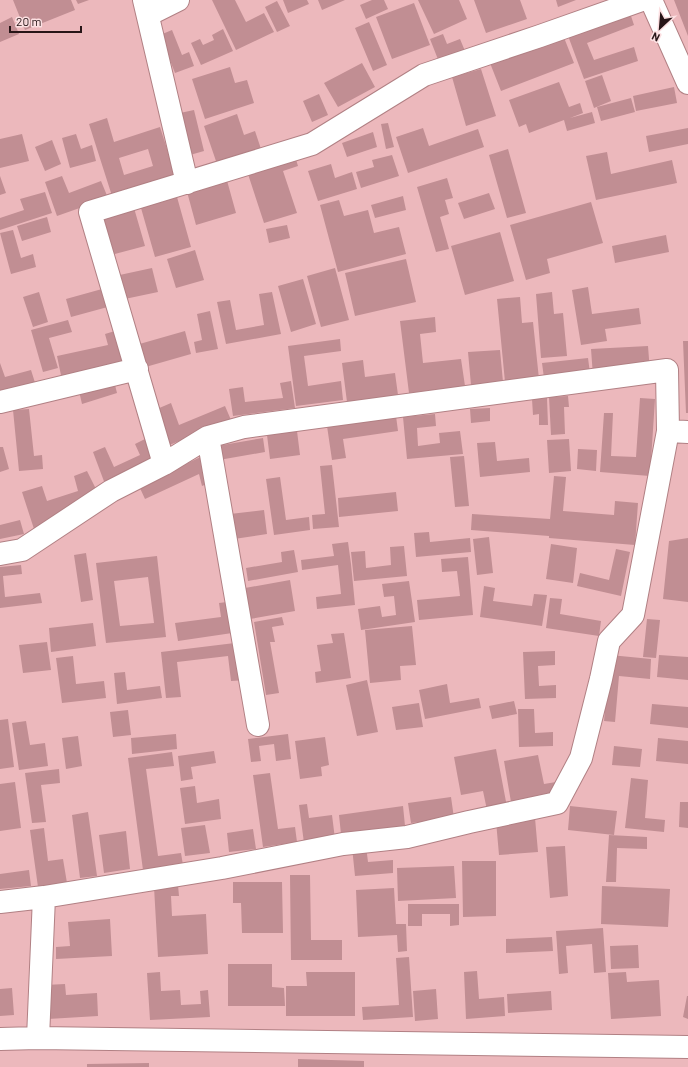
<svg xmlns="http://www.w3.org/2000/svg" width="688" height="1067" font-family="Barlow,sans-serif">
	<rect width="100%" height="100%" fill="#ecb8bc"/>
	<!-- building -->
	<path fill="#c18e93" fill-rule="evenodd" d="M13,0h58l4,10 -50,20z
		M76,0h13l-11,4z
		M212,0h23l11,22 18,-9 10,19 -38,18z
		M283,0h24l2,4 -21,9z
		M318,0h27l-23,10z
		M372,0h12l4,9 -22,10 -6,-14z
		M418,0h41l8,19 -33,15z
		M474,0h46l7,19 -41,14z
		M556,0h20l-18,7z
		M674,0h14v36z
		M277,1l13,25 -13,6 -12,-25z
		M414,3l16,42 -38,14 -16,-42z
		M629,10l5,15 -47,18 7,17 40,-13 4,14 -54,18 -17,-46z
		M12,17l7,17 -19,8v-19z
		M369,22l18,43 -14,6 -18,-43z
		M223,29l10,22 -32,14 -10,-22 9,-4 3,6 11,-5 -2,-5z
		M172,30l10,25 7,-3 5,14 -19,7 -15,-38z
		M443,34l4,10 13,-5 5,12 -26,11 -9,-23z
		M563,35l11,28 -73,28 -11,-28z
		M362,63l13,24 -37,20 -14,-24z
		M230,67l5,16 12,-3 7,23 -49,16 -13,-40z
		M481,69l15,47 -30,10 -14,-49z
		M602,75l9,26 -17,7 -9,-27z
		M559,82l10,25 11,-4 3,10 -13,5 22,-6 3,11 -28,8 -3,-11 -35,13 -3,-9 -7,3 -10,-27z
		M674,87l3,16 -41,8 -3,-15z
		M319,94l9,21 -16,7 -9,-21z
		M631,98l4,14 -34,9 -4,-14z
		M194,110l10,41 -14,4 -10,-42z
		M237,114l7,21 11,-4 6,18 -44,15 -13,-38z
		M107,118l7,24 46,-15 16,50 -64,19 -23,-72zM148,149l5,17 -29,9 -5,-17z
		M388,123l6,24 -8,2 -5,-25z
		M423,128l6,18 49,-17 6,18 -76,26 -12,-36z
		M688,128v16l-39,8 -3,-16z
		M373,132l4,15 -30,10 -5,-14z
		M22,134l7,27 -29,7v-29z
		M76,134l5,15 11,-4 4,16 -26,7 -8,-30z
		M52,140l9,24 -16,7 -10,-24z
		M508,149l18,64 -19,5 -18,-63z
		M607,152l4,22 61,-14 5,23 -81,17 -10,-44z
		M294,153l4,13 -15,5 14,42 -33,10 -18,-55z
		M392,155l7,21 -38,12 -5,-16 18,-5 -2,-7z
		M331,164l4,14 17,-6 5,17 -39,12 -10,-30z
		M0,176l6,17 -6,2z
		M62,176l7,17 32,-12 7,17 -51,18 -12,-34z
		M226,177l10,36 -40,12 -10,-37z
		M447,178l6,20 -8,2 4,14 -9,3 9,32 -13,3 -19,-65z
		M45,192l7,21 -52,17v-12l24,-8 -4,-11z
		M489,193l6,16 -31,10 -6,-16z
		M403,196l3,14 -31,8 -4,-13z
		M177,197l14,50 -36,10 -14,-49z
		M339,200l5,16 24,-6 6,23 25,-6 7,27 -68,18 -18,-67z
		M591,202l12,41 -56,16 3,14 -24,7 -16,-55z
		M134,208l11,38 -34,9 -10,-38z
		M47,217l4,15 -29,9 -5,-15z
		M287,225l3,13 -21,5 -3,-14z
		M13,230l8,28 12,-4 3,13 -25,7 -11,-41z
		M500,232l14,49 -49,14 -14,-49z
		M666,235l3,17 -54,11 -3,-17z
		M195,250l9,30 -28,8 -9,-29z
		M406,259l10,43 -61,14 -10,-43z
		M152,268l6,24 -38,8 -5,-24z
		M335,268l14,52 -28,7 -14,-51z
		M303,279l13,45 -25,8 -13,-46z
		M588,287l4,27 47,-6 2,16 -36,5 2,12 -26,4 -9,-55z
		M102,289l13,16 -44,12 -5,-18z
		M39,292l9,30 -15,5 -10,-30z
		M272,292l9,42 -55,10 -9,-42 13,-2 6,30 28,-5 -5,-31z
		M552,292l2,22 9,-1 4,43 -26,2 -5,-64z
		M520,297l2,26 11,-1 6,57 -34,3 -8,-83z
		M210,311l8,38 -22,4 -2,-11 8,-2 -5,-26z
		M435,317l1,15 -16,2 3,29 38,-4 4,27 -56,7 -9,-72z
		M68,320l4,12 -23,6 9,30 -15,4 -12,-42z
		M115,331l8,36 -61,13 -5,-24 51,-11 -3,-11z
		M185,331l6,23 -49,14 -6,-23z
		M340,339l1,12 -37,5 4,30 33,-5 2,19 -47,6 -8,-60z
		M683,341h5v72h-2z
		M648,346l2,26 -57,4 -2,-27z
		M500,350l3,32 -32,3 -3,-33z
		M588,358l2,15 -46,5 -2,-15z
		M363,360l2,17 30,-4 3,22 -51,7 -5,-39z
		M0,363l5,14 26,-7 6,19 -32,9 -5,-8z
		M114,381l3,12 -35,11 -3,-13z
		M291,381l4,27 -62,8 -4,-27 14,-2 2,15 38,-4 -3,-15z
		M568,396l1,11h-5l1,27 -14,1 -2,-38z
		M547,398l1,27h-9v-11l-6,1 -1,-16z
		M640,398l15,1 -5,77 -50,-4 4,-59h9l-2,43 25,1z
		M171,403l8,22 46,-19 6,14 -64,26 -10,-37z
		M490,408v13l-19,2 -1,-14z
		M29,409l5,47 8,-1 1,14 -24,2 -6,-61z
		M435,414l1,12 -19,2 1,18 22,-3 -1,-10 21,-2 3,23 -56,5 -4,-42z
		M396,416l2,15 -55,8 3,19 -14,2 -5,-34z
		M297,431l3,24 -30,4 -3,-24z
		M147,438l10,22 -52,24 -12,-32 12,-5 9,20 26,-12 -5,-11z
		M263,438l2,14 -46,8 -2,-14z
		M569,439l2,32 -22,2 -2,-33z
		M495,442l2,19 32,-3 1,14 -50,5 -3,-34z
		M0,447h3l6,22 -9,3z
		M578,449l19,1 -1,21 -19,-2z
		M209,453l5,28 -12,5 -3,-12 -54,25 -6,-13z
		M464,456l5,50 -14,1 -5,-50z
		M332,465l7,62 -26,2 -1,-14 13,-1 -5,-48z
		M87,471l10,20 -63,38 -12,-37 20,-6 5,15 31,-10 -4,-15z
		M554,476l12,1 -3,34 51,4 1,-14 23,2 -3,42 -86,-7v-2l-78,-6 1,-16 78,5 -1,11z
		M280,477l6,43 23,-3 1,13 -36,5 -8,-56z
		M396,492l2,19 -59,6 -1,-19z
		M264,510l3,24 -33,5 -4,-25z
		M20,520l4,14 -24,5v-14z
		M429,532l1,10 40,-4 1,14 -55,5 -2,-24z
		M489,537l4,36 -16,2 -4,-36z
		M688,538v64l-25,-3 6,-58z
		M348,542l3,22 4,41 -38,4 -1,-12 25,-3 -3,-29 -36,5 -1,-10 33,-4 -2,-12z
		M551,544l26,4 -4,35 -27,-4z
		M404,546l3,30 -53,5 -3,-29 14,-1 1,17 25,-3 -1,-18z
		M616,549l14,3 -9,44 -44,-10 3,-13 29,7z
		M294,550l4,22 -50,9 -2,-13 36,-6 -1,-10z
		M86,553l7,47 -12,2 -7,-47z
		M157,556l9,81 -60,6 -10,-80zM148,577l6,46 -34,3 -6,-45z
		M468,557l5,58 -54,5 -2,-20 43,-4 -3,-25 -15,1 -1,-13z
		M21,565l1,9 -19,2 2,21 35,-4 2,10 -42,5v-41z
		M290,580l5,31 -45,8 -5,-31z
		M409,581l6,41 -54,8 -3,-21 22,-3 2,11 14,-2 -2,-19 -10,1 -2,-13z
		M484,586l11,2 -2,13 39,5 2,-12 13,1 -5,31 -62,-9z
		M550,598l12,1 -2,15 41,7 -2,15 -53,-8z
		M235,601l4,31 -61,9 -3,-18 46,-6 -2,-14z
		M282,617l2,8 -12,2 3,15h-5l9,51 -13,2 -12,-73z
		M647,619l13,1 -4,38 -13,-1z
		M93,623l3,23 -45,6 -2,-24z
		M412,626l4,39 -16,1 1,14 -31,3 -5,-53z
		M344,633l7,45 -35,5 -1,-11 6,-1 -4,-26 16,-2 -2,-9z
		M47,642l4,28 -28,3 -4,-28z
		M243,642l4,38 -16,1 -3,-25 -51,6 4,35 -15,1 -5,-46z
		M555,651v14l-17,1 1,20 17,-1v13l-31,1 -2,-47z
		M610,655l41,4 -1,20 -31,-3 -4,46 -11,-1z
		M659,655l29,2v23l-31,-3z
		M73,656l3,28 28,-3 2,17 -44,5 -6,-45z
		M125,672l2,18 33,-4 2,12 -45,6 -3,-31z
		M367,680l11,52 -21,4 -11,-51z
		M447,684l3,19 29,-5 2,10 -56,11 -6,-29z
		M514,701l3,13 -25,5 -3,-13z
		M419,703l4,24 -27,3 -4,-23z
		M652,704l36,3v21l-38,-4z
		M518,709h16l1,24 18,-1v14l-34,1z
		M128,710l3,25 -18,2 -3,-25z
		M8,719l6,48 -14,2v-49z
		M26,721l4,24 15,-2 3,23 -29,4 -7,-47z
		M176,734l1,15 -45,5 -1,-16z
		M288,734l3,25 -15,2 -2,-17 -15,2 2,15 -10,1 -3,-23z
		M78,736l4,30 -16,3 -4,-31z
		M325,737l4,28 -8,2 1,9 -22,3 -5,-38z
		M658,738l30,3v23l-32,-3z
		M614,746l28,3 -2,18 -28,-2z
		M496,749l11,58 -20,3 -4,-19 -22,4 -7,-38z
		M214,751l2,12 -25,4 2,12 -12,2 -3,-25z
		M172,752l2,14 -28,3 12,87 23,-3 2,12 -40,5 -15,-112z
		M538,755l6,29 12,-2 2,12 -47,8 -7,-41z
		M59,769l1,14 -19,2 5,37 -14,1 -7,-50z
		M270,773l8,56 17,-2 2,15 -34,5 -10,-72z
		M631,778l17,2 -3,38 20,2 -1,12 -39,-4z
		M15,782l6,46 -21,3v-47z
		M195,786l2,17 22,-4 2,20 -36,5 -5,-36z
		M451,797l3,21 -43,5 -3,-20z
		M680,802h8v26l-9,-1z
		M307,804l2,14 23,-3 3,24 -31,4 -5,-38z
		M403,806l2,20 -64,8 -2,-19z
		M570,806l47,5 -3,24 -46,-5z
		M88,812l9,64 -17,2 -8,-63z
		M535,818l3,34 -39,3 -3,-34z
		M205,825l5,28 -25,3 -4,-28z
		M44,828l4,33 15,-2 4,24 -29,4 -8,-57z
		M253,829l3,20 -27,3 -2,-19z
		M126,831l4,38 -26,4 -5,-38z
		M609,835l38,2v12l-30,-1 -1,34h-10z
		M366,846l2,16 25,-2v13l-38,3 -3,-29z
		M565,846l3,50 -18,2 -4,-51z
		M462,861h34v55l-33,1z
		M454,866l2,32 -58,3 -1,-33z
		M29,870l2,16 -31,3v-15z
		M290,875h20l1,65h31v20h-51z
		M233,882h49l1,51h-41l-1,-30h-8z
		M178,885l1,11h-8l1,20 34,-2 2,40 -50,3 -4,-70z
		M602,886l68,3 -2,38 -67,-3z
		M394,888l2,36h10l1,27 -9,1 -1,-17 -39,2 -2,-47z
		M408,904h51v21l-9,1v-12h-28v12h-14z
		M110,919l2,37 -56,3v-12l14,-1 -2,-24z
		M603,928l3,44 -12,1 -2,-29 -26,2 2,27 -9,1 -3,-43z
		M552,937l1,14 -47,2v-14z
		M638,945l1,23 -28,1 -1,-23z
		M409,957l4,60 -50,3 -1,-13 37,-2 -3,-47z
		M228,964h44v23l12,1 1,18h-57z
		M477,971l2,28 25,-2 1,19 -39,3 -2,-47z
		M160,972l1,19 19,-1 1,15 20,-1 -1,-13 8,-1 2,27 -60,3 -3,-47z
		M306,972h49v44h-69v-30h21z
		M626,972l1,10 32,-2 2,36 -50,3 -3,-46z
		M65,984l1,11 31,-2 1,23 -50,3 -3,-34z
		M12,988l2,27 -14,1v-27z
		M436,989l2,30 -23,2 -2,-30z
		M551,991l1,19 -44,3 -1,-19z
		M687,996h1v23l-5,-2z
		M298,1059l66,2v6h-66z
		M149,1063v4h-62v-3z"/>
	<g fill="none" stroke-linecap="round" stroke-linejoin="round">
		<!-- minor casing -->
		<g stroke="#b18084" stroke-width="24">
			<path id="minor" d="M144,0l43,183
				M651,0l37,83
				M148,15l30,-15
				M0,402l137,-33
				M668,431l20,1
				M208,437l50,288
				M164,464l-74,-252 222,-68 112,-69 116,-39 102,-36
				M0,554l22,-4 89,-59 53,-27 44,-27 36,-10 423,-57 1,61 -35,184 -24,26 -8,38 -20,79 -24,45 -88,19 -62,15 -64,7 -121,24 -178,29 -44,5
				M38,1038l6,-141
				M0,1039l38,-1 650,9"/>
		</g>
		<!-- minor -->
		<use href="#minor" stroke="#fff" stroke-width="22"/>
	</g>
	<!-- north arrow -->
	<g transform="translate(660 28) rotate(206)" stroke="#fce0e2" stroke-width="3" paint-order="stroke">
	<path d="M0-3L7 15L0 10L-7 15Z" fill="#271517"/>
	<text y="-6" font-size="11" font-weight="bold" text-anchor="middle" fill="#271517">N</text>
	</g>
	<!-- scale -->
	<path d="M10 26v6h71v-6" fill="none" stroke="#271517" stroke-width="2"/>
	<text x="16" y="26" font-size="12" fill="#271517" stroke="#fce0e2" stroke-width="3" paint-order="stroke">20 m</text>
</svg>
